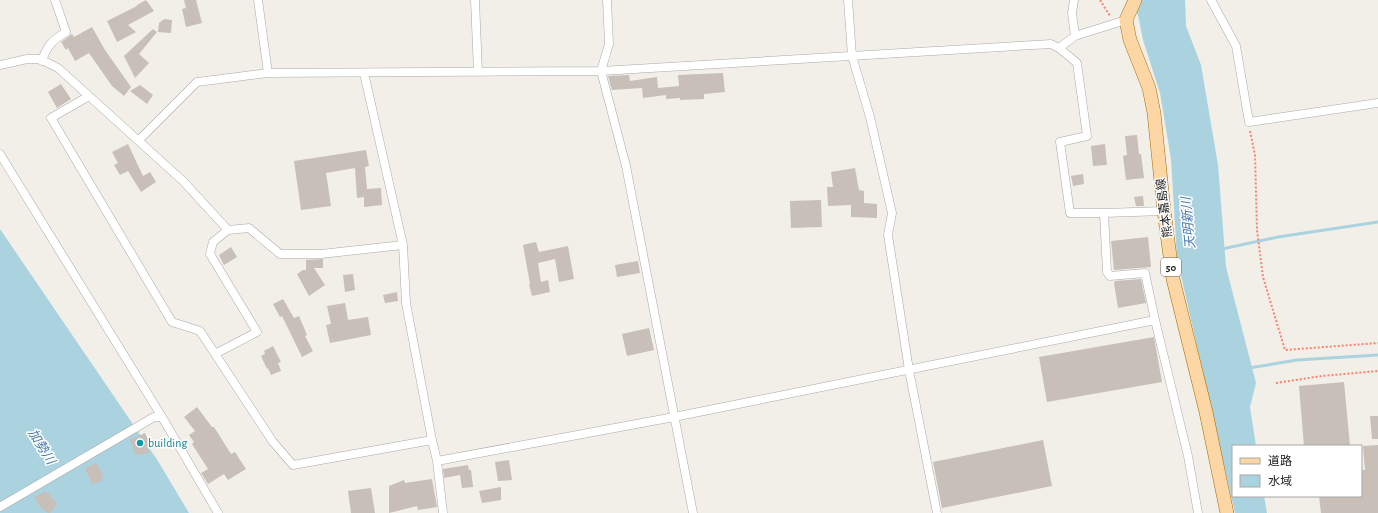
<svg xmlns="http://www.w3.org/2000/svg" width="1378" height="513" font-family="'Alegreya Sans','Noto Sans JP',sans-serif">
	<rect width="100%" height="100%" fill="#f2efe9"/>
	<!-- water -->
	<path fill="#aad3df" d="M1127,0h58l1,26 15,39 17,100 8,102 30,116 -6,24 6,39h-23v50h31l3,17h-32l-58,-255 -6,-99 -11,-66 -17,-53 -5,-25z
		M0,229l158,232 31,52h-189z"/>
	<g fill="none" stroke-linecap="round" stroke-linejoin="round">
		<!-- stream -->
		<path stroke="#aad3df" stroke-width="3" d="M1222,249l56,-12 100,-15
			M1249,368l48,-8 81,-5"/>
	</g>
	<!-- building -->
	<path fill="#c7bfb8" d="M146,0l8,11 -26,14 8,7 -19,10 -10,-21 30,-15v-1z
		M184,0h12l6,23 -16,4 -4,-18 4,-1z
		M164,19l8,1 -1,13 -13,-1 1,-9z
		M92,27l13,23 26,37 -7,9 -12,-10 -23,-33 -14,8 -7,-13 -2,2 -5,-8 11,-8 2,3z
		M153,29l4,3 -18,22 10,9 -14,15 -11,-22z
		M723,73l2,19 -21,2v5l-24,1v-2l-14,1v-4l-23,3 -1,-10 -30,2 -4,-14 21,-1 1,6 27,-4 1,11 21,-2 -1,-11z
		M61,84l10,15 -14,9 -9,-16z
		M140,85l13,10 -6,9 -17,-13z
		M1137,135l2,19h2l3,24 -18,2 -3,-24 4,-1 -2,-19z
		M128,144l15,32 7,-4 6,10 -15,10 -13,-21 -8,4 -6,-10 4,-2 -6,-11z
		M1105,144l2,21 -14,1 -2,-20z
		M366,150l3,16 -4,1 2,22 14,-1 1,17 -18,2v-10l-7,1 -2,-30 -29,5 5,33 -30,4 -7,-49z
		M855,168l4,22 5,1v12l13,1v14l-26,-1v-12l-23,1 -1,-19h6l-2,-15z
		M1083,174l1,10 -11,2 -2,-10z
		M1143,196l1,10h-8l-2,-9z
		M821,200l1,27 -31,1 -1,-27z
		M1148,237l3,30 -37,3 -3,-29z
		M536,242l3,10 29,-6 6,33 -15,3 -4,-23 -17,4 3,19 7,-2 2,12 -18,4 -3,-12h1l-7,-39z
		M231,247l6,10 -13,8 -5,-10z
		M323,259v9h-9l11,17 -16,11 -12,-22 6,-4h3v-10z
		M638,261l2,12 -23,4 -2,-12z
		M353,274l2,16 -10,2 -2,-17z
		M1141,279l5,24 -28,5 -4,-25 1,-2z
		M397,292l1,9 -13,2 -2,-8z
		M283,299l11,19 5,-2 8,19 -2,1 8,15 -11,6 -20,-41 -2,1 -7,-13z
		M345,303l3,17 20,-3 3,18 -41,8 -4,-18 5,-1 -4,-18z
		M649,328l5,22 -27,6 -5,-22z
		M1154,337l8,45 -115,20 -8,-45z
		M273,346l8,16 -3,1 3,8 -10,4 -3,-7 -1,1 -6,-13 4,-2 -1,-3z
		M1344,382l6,64h-46l-5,-60z
		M197,407l15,20h2l17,27 4,-2 11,17 -18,11 -4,-6 -16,10 -7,-11 7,-4 -16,-25 2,-2 -5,-7 6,-4 -11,-14z
		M1370,416h8v23h-6z
		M145,433l6,13 -3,3 1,4 -13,2 -6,-15z
		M1043,440l9,46 -110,22 -9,-46z
		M1378,445v68h-57l-2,-17h42v-26h4l-2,-24z
		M509,460l3,20 -14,1 -3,-19z
		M96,463l8,13h-3l1,5 -10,3 -7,-16z
		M468,465l1,5h2l2,17 -11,1 -2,-13 -16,3 -1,-9z
		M432,479l5,28 -19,3 -1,-4 -28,7v-27l15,-6 1,3z
		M501,487v13l-19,3 -3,-12z
		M371,488l4,25h-24l-3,-22z
		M45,491l2,3 1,-1 9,11 -7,9h-2l-6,-4 -8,-11z"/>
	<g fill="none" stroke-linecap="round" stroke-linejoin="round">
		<!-- minor casing -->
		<g stroke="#a9a9a9" stroke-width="9">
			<path id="minor" d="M258,0l10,73
				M475,0l3,72
				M607,0l2,44 -8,27 25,95 67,347
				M848,0l4,56 18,61 22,96 -4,22 21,135 28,143
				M1074,0l-2,13 3,23
				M1211,0l25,46 13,76 129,-19
				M1059,48l18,15 10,73 -27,6 10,71h34l3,59 3,4 35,-3 10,47 33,136 10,57
				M42,61c5,-16 11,-21 24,-29l-11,-32
				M0,65l27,-6h13l18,9 125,113 45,49 21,-2 31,26h41l82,-9
				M364,73l39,172 3,58 26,137 5,21 6,52
				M89,96l-38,22 121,204 28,9 73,111 20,23 139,-25
				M139,140l58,-58 71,-9 333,-2 450,-27 8,4 16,-12 51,-16
				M0,154l162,263
				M1104,213l60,-2
				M215,354l42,-22 -47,-78 3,-12 15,-12
				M437,461l237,-44 481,-97
				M0,507l154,-90h8l56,96"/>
		</g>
		<!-- primary casing -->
		<g stroke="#a06b00" stroke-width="14">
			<path id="primary" d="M1135,0l-9,20 4,20 19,48 5,25 10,98 9,68 33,133 21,101"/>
		</g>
		<!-- path -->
		<path stroke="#fa8072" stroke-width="2" stroke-dasharray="2 2" stroke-linecap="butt" d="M1100,0l10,16
			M1250,131l5,24 2,75 6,47 22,73 93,-7
			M1276,383l46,-7 56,-5"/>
		<!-- minor -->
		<use href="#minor" stroke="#fff" stroke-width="8"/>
		<!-- primary -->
		<use href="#primary" stroke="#fcd6a4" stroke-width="13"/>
	</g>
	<!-- markers -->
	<circle fill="#0f9aa8" stroke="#fff" stroke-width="1.5" cx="140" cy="443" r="4"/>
	<g text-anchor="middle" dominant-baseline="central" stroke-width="3" stroke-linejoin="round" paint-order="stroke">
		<!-- shield labels -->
		<rect fill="#fff" stroke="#646464" stroke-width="1" x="1161" y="258" width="20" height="18" rx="3"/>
		<g font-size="11" font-weight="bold" fill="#222">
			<text x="1171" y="267">50</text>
		</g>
		<!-- street labels -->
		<g font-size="12" fill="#222" stroke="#fff">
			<text transform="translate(1164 208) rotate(-97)">熊本嘉島線</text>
		</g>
		<!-- culture labels -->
		<g font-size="12" fill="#0d838f" stroke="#fff" text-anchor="start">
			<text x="148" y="443">building</text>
		</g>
		<!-- water labels -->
		<g font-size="13" font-style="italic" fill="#4a7aab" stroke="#fff">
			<text transform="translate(1189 223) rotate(-95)">天明新川</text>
			<text transform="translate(41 447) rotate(58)">加勢川</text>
		</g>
	</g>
	<!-- legend -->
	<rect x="1232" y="445" width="130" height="52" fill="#ffffff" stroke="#a7a7a7"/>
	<rect x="1240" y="458" width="20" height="6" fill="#fcd6a4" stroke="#a7a7a7"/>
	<text x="1268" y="465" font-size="12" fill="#222222">道路</text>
	<rect x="1240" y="475" width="20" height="12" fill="#aad3df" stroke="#a7a7a7"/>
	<text x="1268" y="485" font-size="12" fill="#222222">水域</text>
</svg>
